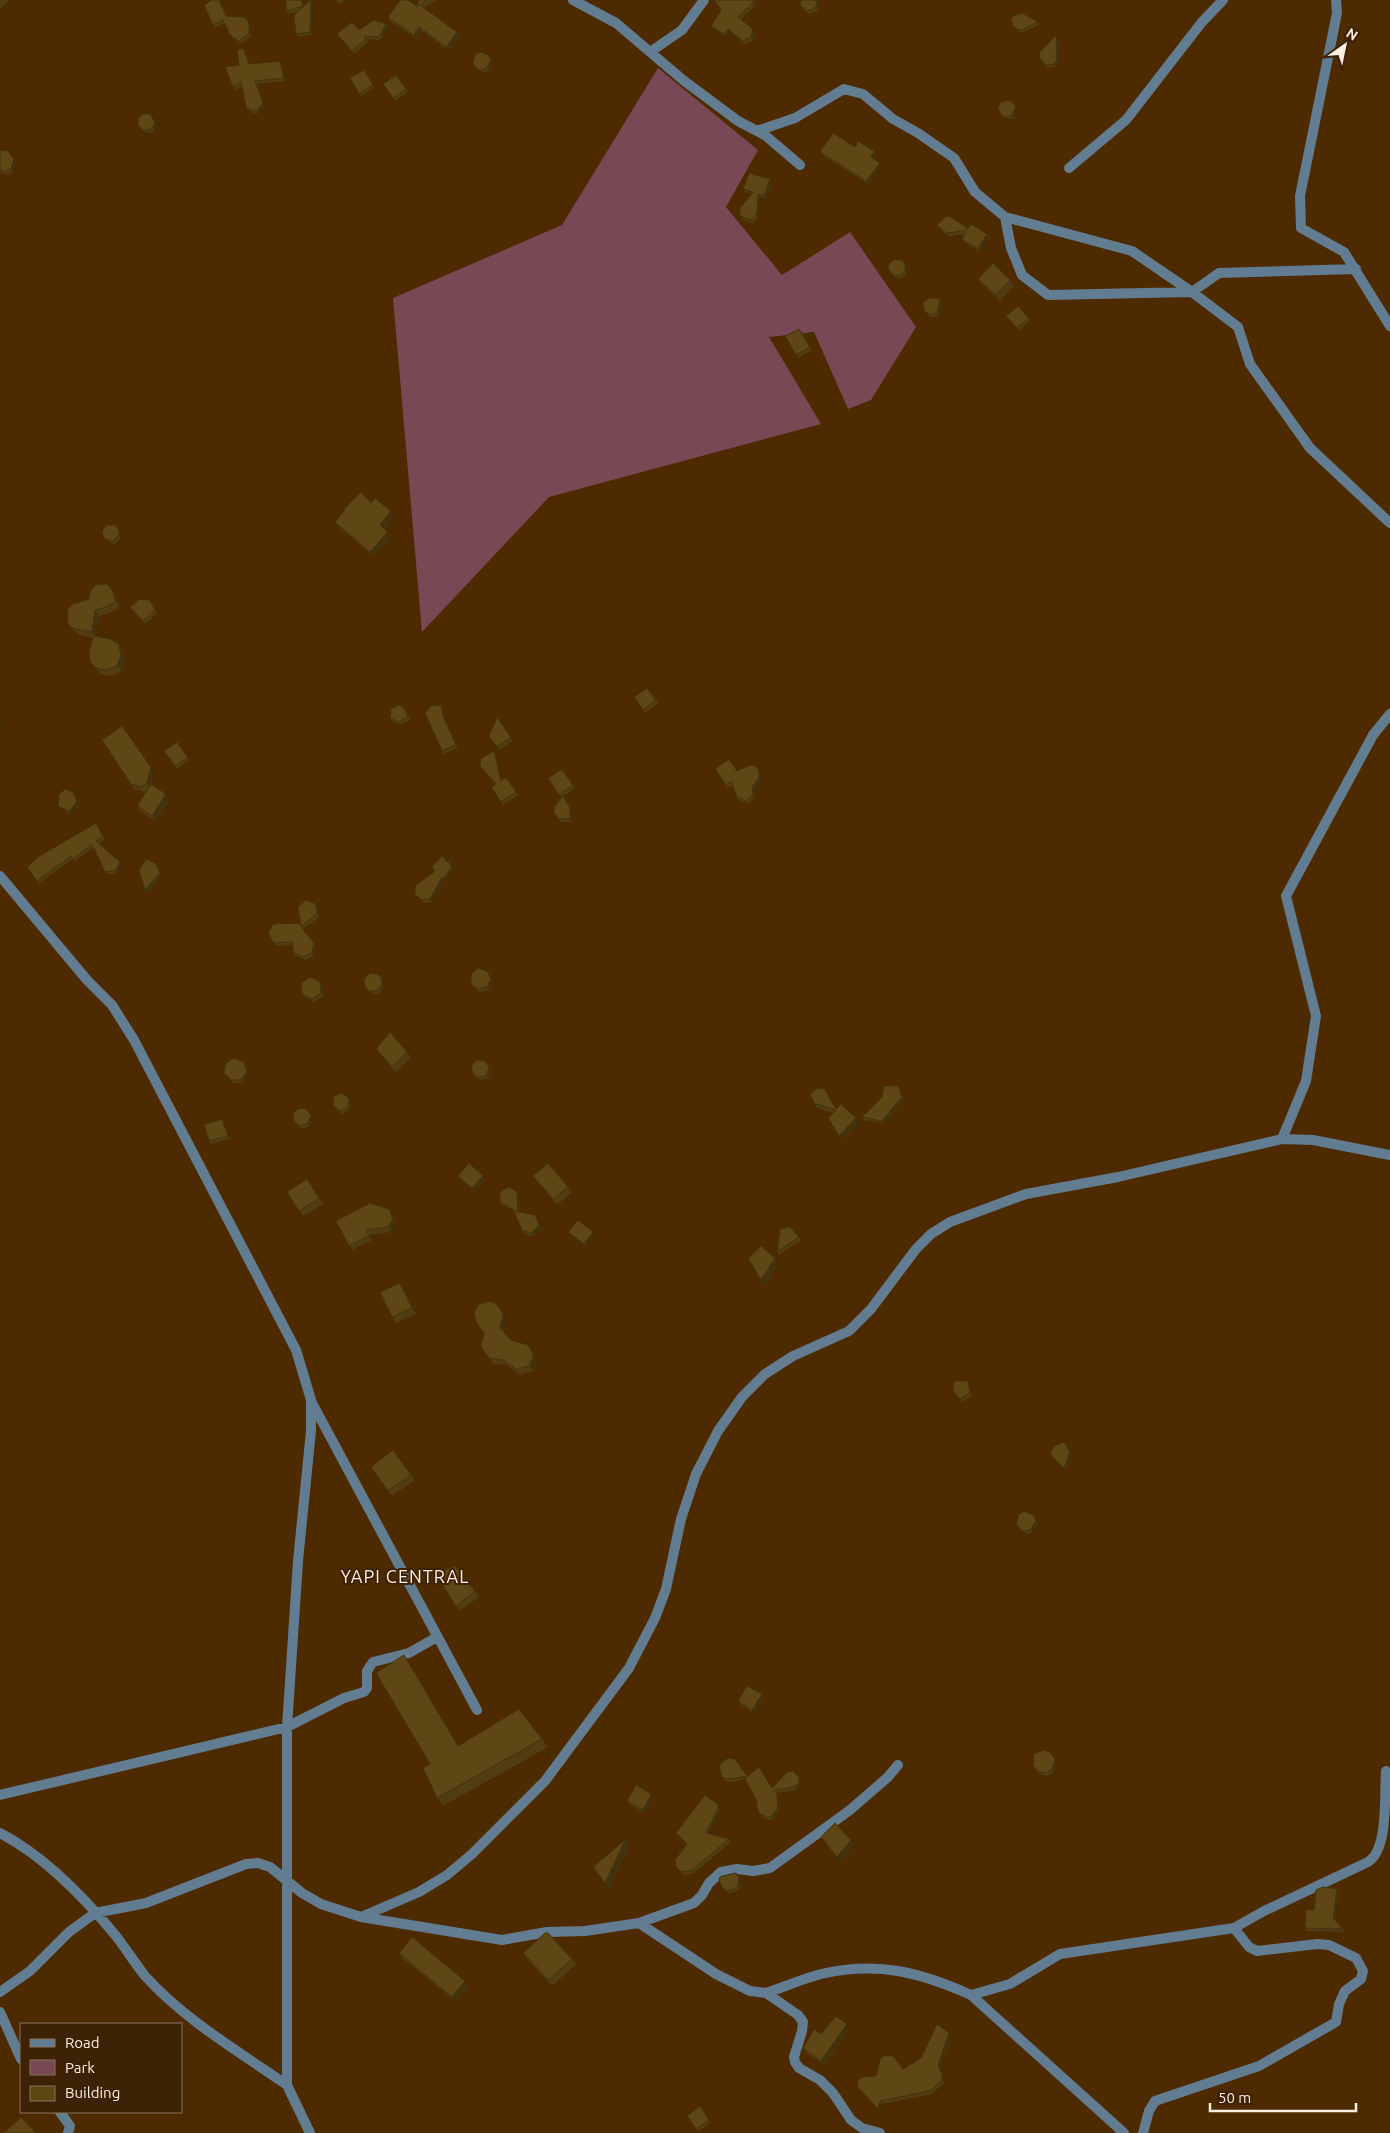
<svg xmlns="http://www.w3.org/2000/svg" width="1390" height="2133" font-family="Ubuntu,sans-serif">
	<rect width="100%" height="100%" fill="#4d2a00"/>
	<!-- green -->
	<path fill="#784855" d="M658,68l100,82 -32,57 56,68 68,-43 66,95 -45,73 -23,9 -34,-77 -45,5 52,87 -272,73 -127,135 -29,-334 169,-73z"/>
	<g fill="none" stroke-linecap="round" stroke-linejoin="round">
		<!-- street -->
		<path stroke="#627c92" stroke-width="10" d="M573,0l43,23 67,57 55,41 19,10 38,-13 49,-29 19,5 30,25 25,14 36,25 21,34 30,25 6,31 11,27 26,20 144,-3 27,-19 137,-4
			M1336,0l1,13 -37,183 1,32 43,24 46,74
			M650,52l32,-22 22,-30
			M757,131l9,5 34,29
			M1069,168l57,-48 76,-98 21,-22
			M1005,217l127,34 60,41 46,35 12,37 60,84 80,75
			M0,876l87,104 25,25 22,35 162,310 15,50v31l-13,130 -11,166v358l23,48
			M1282,1139l24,-58 10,-65 -30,-120 87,-161 17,-21
			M311,1401l166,309
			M0,1795l287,-68 57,-29 20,-6 3,-4v-17l6,-9 36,-9 28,-16
			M0,1833c44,23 84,64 116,103 10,13 19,27 29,40 40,44 93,75 142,109
			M361,1917l58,-25 28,-17 25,-21 73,-73 84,-113 26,-50 11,-29 15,-70 15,-45 22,-43 24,-34 23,-23 28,-18 56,-25 22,-22 45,-60 15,-15 19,-12 76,-28 92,-17 164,-38 31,1 77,15
			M639,1923l77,51 34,17 16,2 32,22 5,7 -1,9 -8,26 1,5 4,6 21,12 13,13 18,27 11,8 18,5
			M0,1992l30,-21 39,-39 26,-19 51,-10 100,-39 12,-1 12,4 32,26 19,11 40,13 141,23 45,-8 38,-1 54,-8 55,-20 8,-8 7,-12 12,-11 16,-3 16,2 17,-3 80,-58 38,-33 10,-12
			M766,1993c18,-6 36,-14 55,-19 56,-13 99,-2 150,21l153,138
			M971,1995l39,-11 50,-30 174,-26 30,-17 104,-49c21,-13 16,-68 18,-91
			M0,2012l21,47
			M60,2112l10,14 -2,7
			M1143,2133l6,-22 6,-10 104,-35 77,-44 3,-18 6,-13 16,-12 2,-8 -7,-13 -27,-13 -12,-1 -60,7 -8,-4 -15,-19"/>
	</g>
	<!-- wall -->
	<path fill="#513d11" d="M0,0h9l-9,9z
		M301,0l3,6 7,-6 2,3 -1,32 -14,2 -2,-3 3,-23 -10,3 -2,-3z
		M335,0h10l-6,5z
		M418,0h18l-12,8 36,28 -11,15 -27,-20 -5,8 -26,-17 -3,-5 30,-10z
		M757,0l-2,6 -14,13 14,13 -2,8 -3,2 -5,2 -15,-13 -4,6 -13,-9 -2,-2 10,-16z
		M801,0h16l2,5 -1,5 -5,3h-6l-7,-8z
		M227,16l24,9v11l-10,8 -9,-7 -8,-14 -9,5 -2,-3z
		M1038,22l2,2 -16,8h-5l-6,-6z
		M386,24l2,3 -5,10 -4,3 -12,-1 1,3 -14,12 -15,-17 20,-7z
		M1056,35l2,3 1,24 -3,4 -9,2 -8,-11z
		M243,48l2,3 5,13h32l3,17 -28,3 8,22 -6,7h-6l-5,-3 -2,-3 -4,-21 -7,4 -2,-3z
		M488,55l5,7 -4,9 -6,1 -5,-2 -5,-7z
		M364,70l10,18 -13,8 -11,-18z
		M396,75l12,17 -13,9 -12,-17z
		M1013,103l5,6 -4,9 -6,1 -5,-2 -2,-2z
		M157,124l-2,6 -5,3 -6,-1 -6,-7z
		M855,147l21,7 -2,5 6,4 2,3 -14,18 -46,-29 -2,-3z
		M0,150l14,9 2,2 -3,11 -6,3 -7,-3z
		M770,179l2,3 -6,17 -6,-2 -2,20 -5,6 -11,-4 -2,-3 12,-22 -7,-2 -2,-3z
		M937,225l31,4 19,5 2,3 -9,15 -16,-10 -2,-3 3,-5 -15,2 -5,-2z
		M907,267v6l-5,5h-6l-6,-6z
		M978,279l32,1 4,6 -14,15 -18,-17z
		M942,302l-2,12 -5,3h-5l-6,-7z
		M1006,316l23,2 1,2 -11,11z
		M801,331l11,19 -14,8 -2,-3z
		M371,503l20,8 3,5 -10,12 4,4 3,4 -18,20 -35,-30 -3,-4 10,-12z
		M121,532v6l-6,6 -5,-1 -7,-6z
		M112,590l4,6 4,11 -10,6 -11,3 -3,20 26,15 3,10 -4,10 -9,5 -10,-1 -8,-8 -4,-5 4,-24 -15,-3 -7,-6 -4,-5 21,-25z
		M152,603l5,10 -12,11 -15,-17z
		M647,688l11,15 -13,10 -11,-16z
		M443,708l2,11 13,29 -14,6 -2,-3z
		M406,711l4,9 -10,5 -8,-4 -2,-3z
		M497,717l16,24 -14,9 -10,-14z
		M102,740l52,32 -3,13 19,15 -14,21 -15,-9 -4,-6 10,-16 -3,2 -10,-3z
		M177,742l12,18 -12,9 -13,-18z
		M494,751l2,2 6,27 4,-3 12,18 -15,10 -12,-18 4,-3z
		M562,769l13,19 -14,9 -13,-19z
		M715,769l46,4v8l-7,9 1,7 -7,7 -9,-4 -2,-3 -5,-12 -4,3z
		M73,792l2,3 4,9 -8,10 -11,-6 -2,-2z
		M572,811v11h-11l-7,-9z
		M98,826l7,13 -6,5 21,18 2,3 -5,9h-10l-13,-27 -19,14 -2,-2 -34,24 -12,-16z
		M452,858l2,3 -3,5 3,4 -9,11 -1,-1 -12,22 -9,1 -8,-9 20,-23 -3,-4 15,-5z
		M317,907l2,10 -16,12 13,17 -2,10 -9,4 -9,-4 -2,-3 -2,-8 -16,1 -8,-13 33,-7z
		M489,973l4,9 -4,8 -9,2 -7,-5 -2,-3z
		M381,975l4,10 -3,7 -7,2 -7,-3 -2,-3z
		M322,985l1,11 -9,6 -10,-6 -2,-2z
		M376,1049l31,3 4,5 -15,16z
		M244,1062l2,3 3,9 -6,9h-10l-9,-10z
		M487,1063l4,7 -2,8 -8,2 -6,-3 -2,-3z
		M900,1089l4,11 -20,23 -20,-3 -2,-3z
		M351,1101l-1,9 -8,4 -7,-6 -2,-3z
		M814,1103l23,6 22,14 -17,17 -9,-27 -16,-5z
		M222,1119l2,3 6,17 -19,5 -2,-3z
		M313,1119l-3,7 -7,3 -7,-5 -2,-3z
		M458,1176h25l2,3 -11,12 -14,-12z
		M533,1176l35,11 4,5 -15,13z
		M307,1179l16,25 -20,12 -16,-24z
		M519,1195l1,17 17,6 4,10 -7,8 -10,-2 -2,-3 -8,-20 -12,-6 -2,-3z
		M392,1214l4,9 -5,9 -22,3 3,5 -20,10 -16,-29z
		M568,1232l27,3 -9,11 -16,-12z
		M799,1237l2,3 -22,15 -2,-3z
		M400,1283l4,5 12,26 -20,9 -4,-6z
		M501,1310l4,6 1,4 -2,12 7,8 21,11 5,8v4l-4,8 -13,4 -13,-10 -14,-1 -12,-18z
		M968,1381l2,3 2,12 -10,6 -9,-11z
		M393,1450l22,30 -23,16 -21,-29z
		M1033,1515l5,9 -5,8 -5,2 -6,-3 -6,-8z
		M435,1574l40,17 4,6 -19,14z
		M404,1655l6,9 49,82 83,-7 6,8 -105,59 -6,-8 -7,-34z
		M762,1694l2,2 -10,17 -14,-9 -2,-3z
		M1051,1753l6,9 -3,11 -7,3 -8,-2 -6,-9z
		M747,1776l25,12 29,-8v5l-4,5 -21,3 3,5 1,12 -6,9 -6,1 -6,-3 -2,-3 -3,-12 -12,-23 -13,3 -7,-1 -2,-3z
		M651,1794l2,3 -8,16 -16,-9 -2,-3z
		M720,1806v6l-11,21 20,6 2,3 -38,32 -10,1 -7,-8 11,-23 -11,-11z
		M741,1881l-1,7 -5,4 -7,1 -7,-7z
		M1339,1892l-4,28 10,12 -38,-1 -2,-3 9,-18z
		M399,1953l66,28 4,5 -13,16 -53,-43z
		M523,1953l49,6 4,5 -24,22 -25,-27z
		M850,2029l-25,36 -19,-12 -3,-5 18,-14z
		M951,2035l-11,33 4,9v6l-12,11 -50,10 -2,8 -23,-26 46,-17 18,-11z
		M700,2106l11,16 -13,10 -11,-16z"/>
	<!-- shaded-wall -->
	<path fill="#42320e" d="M311,0l2,3 -1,32 -2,-3z
		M754,0h3l-2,6 -2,-3z
		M816,0l3,5 -1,5 -2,-3z
		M249,22l2,3v11l-2,-3z
		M386,24l2,3 -5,10 -2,-3z
		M419,27l3,4 -5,8 -3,-4z
		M728,29l2,2 -4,6 -2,-3z
		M753,29l2,3 -2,8 -2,-3z
		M457,32l3,4 -11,15 -3,-4z
		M1056,35l2,3 1,24 -3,4 -2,-2z
		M491,59l2,3 -4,9 -2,-3z
		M280,61l2,3 3,17 -1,-3z
		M255,81l2,3 8,22 -6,7 -2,-3z
		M1016,106l2,3 -4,9 -2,-3z
		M150,114l7,10 -2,6 -2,-3z
		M874,151l2,3 -3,6 -2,-3z
		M14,159l2,2 -3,11 -2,-3z
		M880,163l2,3 -14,18 -2,-3z
		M770,179l2,3 -6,17 -2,-3z
		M758,194l2,3 -2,20 -1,-3z
		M987,234l2,3 -9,15 -2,-3z
		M905,264l2,3v6l-2,-3z
		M940,299l2,3 -2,12 -2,-3z
		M391,511l3,5 -11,13 -3,-4z
		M119,530l2,2v6l-2,-3z
		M388,532l3,4 -18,20 -3,-4z
		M112,590l4,6 4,11 -4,-6z
		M95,610l4,6 -3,22 -4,-6z
		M119,645l3,6 3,10 -4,10 -4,-6z
		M441,705l2,3 2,11 13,29 -15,-32z
		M0,721l2,2 -2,10z
		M122,726l32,46 -4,16 -3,-5z
		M494,751l2,2 7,30 -2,-2z
		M759,770l2,3v8l-7,9 1,7 -2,-2 -1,-8z
		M73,792l2,3 4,9 -8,10 -2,-3z
		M166,794l4,6 -14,21 -4,-5z
		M563,796l9,15v11l-2,-3z
		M452,858l2,3 -3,5 -2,-2z
		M120,862l2,3 -5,9 -2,-3z
		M155,863l7,13 -15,17 -2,-3z
		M452,867l2,3 -9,11 -2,-2z
		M442,877l2,3 -12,22 -2,-3z
		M316,904l1,3 2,10 -2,-3z
		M314,943l2,3 -2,10 -2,-3z
		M487,971l6,11 -4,8 -2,-3z
		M381,975l4,10 -3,7 -2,-3z
		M320,982l2,3 1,11 -2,-3z
		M244,1062l2,3 3,9 -6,9 -2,-3z
		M489,1067l2,3 -2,8 -2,-3z
		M898,1086l2,3 4,11 -20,23 -2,-2z
		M349,1098l2,3 -1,9 -2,-2z
		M307,1109l6,10 -3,7 -2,-3z
		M856,1118l3,5 -17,17 -3,-4z
		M222,1119l2,3 6,17 -2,-3z
		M483,1176l2,3 -11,12 -2,-3z
		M517,1192l2,3 1,19 -2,-2z
		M389,1209l3,5 4,9 -5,9 -3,-5z
		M535,1215l2,3 4,10 -7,8 -2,-3z
		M593,1232l2,3 -9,11 -2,-2z
		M775,1258l4,6 -14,21 -4,-5z
		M400,1283l4,5 12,26 -4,-6z
		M501,1310l4,6 1,4 -2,13 -4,-5z
		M528,1345l9,14v4l-4,8 -4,-5z
		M968,1381l2,3 2,12 -2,-3z
		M1064,1442l8,13 -6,16 -2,-3z
		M1033,1515l5,9 -5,8 -2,-3z
		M404,1655l6,9 54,90 -6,-8z
		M762,1694l2,2 -10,17 -2,-3z
		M1055,1759l2,3 -3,11 -2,-3z
		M799,1777l2,3v5l-4,5 -2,-3z
		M651,1794l2,3 -8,16 -2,-3z
		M777,1795l2,3 1,12 -6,9 -2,-3z
		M718,1804l2,2v6l-12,23 -2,-2z
		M626,1839l4,6 -21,44 -4,-6z
		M851,1840l4,6 -14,16 -4,-5z
		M736,1873l5,8 -1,7 -2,-3z
		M1337,1889l2,3 -4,28 -2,-2z
		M465,1981l4,5 -13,16 -4,-5z
		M847,2024l3,5 -25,36 -4,-4z
		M949,2033l2,2 -11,33 4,9v6l-2,-3 -4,-15z
		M880,2101l2,3 -2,8 -2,-3z"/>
	<!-- building -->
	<path fill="#5e4714" stroke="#42320e" d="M212,0h7l7,16 18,1 5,5v11l-10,8 -9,-6 -7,-15 -10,5 -9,-20z
		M285,0h16l2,6 -16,5z
		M311,0l-1,32 -14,2 -2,-19z
		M400,0h8l10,7v-7h9l-7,5 37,27 -11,15 -27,-20 -5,8 -26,-18z
		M714,0h40l-1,3 -15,14 15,12 -2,8 -3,2 -5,2 -15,-12 -4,5 -13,-8 10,-16z
		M801,0h15l1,2 -1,5 -5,3h-6l-5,-5z
		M1022,13l16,9 -16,8 -5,-1 -4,-3 -2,-7 4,-4z
		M374,20l12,4 -5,10 -4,3 -13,-1 2,3 -14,12 -15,-17 15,-12 7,8z
		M1056,35l1,24 -3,5 -9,1 -6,-8 1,-5z
		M243,48l6,16 31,-3 4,17 -29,3 8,22 -6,7h-6l-5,-3 -5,-25 -8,5 -8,-20 14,-2 -2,-15z
		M481,52l7,3 3,4 -4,9 -6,2 -5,-2 -3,-5 2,-9z
		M364,70l9,15 -14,9 -9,-16z
		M396,75l10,14 -13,9 -10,-14z
		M1009,100l4,3 3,3 -4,9 -6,2 -5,-2 -3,-8 3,-5z
		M143,114h7l5,8 -2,5 -5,3h-6l-4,-5v-7z
		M833,133l22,14 3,-6 16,10 -3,6 9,6 -14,18 -46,-29z
		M0,150l8,1 6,8 -3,10 -6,3 -5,-2z
		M749,173l21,6 -6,17 -6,-2 -1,20 -6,6 -11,-4v-8l13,-16 -10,-3z
		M950,216l18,13 3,-5 16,10 -9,15 -16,-10 5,-9 -19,3 -5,-2 -6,-6 8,-8z
		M893,260h9l3,4v6l-5,6 -6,-1 -4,-3 -2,-6z
		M993,263l17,17 -14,15 -18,-16z
		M930,298l10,1 -2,12 -5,3h-5l-4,-4 -1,-8z
		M1018,306l11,12 -12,10 -11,-12z
		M799,329l11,18 -14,8 -11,-19z
		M361,492l10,11 4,-5 16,13 -11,14 8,7 -18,20 -35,-30 10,-12 -1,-1z
		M107,525h8l4,5v5l-6,6 -5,-1 -5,-3 -1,-6z
		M107,584l5,6 4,11 -10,6 -11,3 -3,22 -17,-3 -7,-5 -1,-14 6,-6 16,-5 1,-7 5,-7z
		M140,599l10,1 5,10 -12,11 -13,-14z
		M94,636l16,3 9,6 2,11 -4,9 -9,5 -10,-1 -8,-7 -1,-11z
		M647,688l9,12 -13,10 -9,-13z
		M399,705l5,3 4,9 -10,5 -8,-4 1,-9z
		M441,705l2,11 13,29 -14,6 -17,-38 6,-7z
		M497,717l14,21 -14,9 -8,-11z
		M122,726l29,41 -4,16 -6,4 -10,-3 -29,-44z
		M177,742l11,16 -13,8 -11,-15z
		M494,751l7,30 5,-4 10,15 -15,10 -10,-15 5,-3 -16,-18 1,-8z
		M729,759l8,12 13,-6 5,1 4,4v8l-7,9 1,8 -7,6 -9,-4 -6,-16 -5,4 -11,-16z
		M562,769l11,16 -14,10 -11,-17z
		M151,784l15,10 -14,22 -15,-10z
		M65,789l8,3 4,10 -8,9 -11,-5 1,-11z
		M563,796l7,12v11h-11l-5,-6v-6z
		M96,823l7,13 -7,5 24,21 -5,9 -10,1 -13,-28 -19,15 -2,-3 -34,25 -10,-14 11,-10z
		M442,856l5,6 5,-4 -3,6 3,3 -9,12 -1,-2 -12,22 -9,1 -6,-6v-8l20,-15 -3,-4z
		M146,859l9,4 5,10 -15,17 -6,-20z
		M306,900l10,4 1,10 -16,13 13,16 -2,10 -9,4 -9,-4 -2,-11 -18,1 -6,-10 5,-9 26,-1 2,3 -3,-19z
		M478,968l9,3 4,8 -4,8 -9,2 -7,-5v-9z
		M364 982a9 9 0 1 1 18 0a9 9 0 1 1-18 0Z
		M310,977l10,5 1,11 -9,6 -10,-5 -1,-11z
		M390,1032l17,20 -15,15 -16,-18z
		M234,1058l10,4 3,10 -6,8h-10l-7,-7 2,-10z
		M477,1060l8,1 4,6 -2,8 -8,3 -6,-4 -2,-8z
		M884,1086h14l4,11 -20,24 -20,-4 20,-20z
		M824,1088l12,21 5,-5 15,14 -17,18 -11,-18 8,-8 -22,-7 -4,-9 6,-5z
		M342,1093l7,5 -1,10 -8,3 -7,-6 1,-9z
		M299,1108l8,1 4,7 -3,7 -7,3 -7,-5 -1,-8z
		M222,1119l6,17 -19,5 -5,-16z
		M469,1163l14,13 -11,12 -14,-12z
		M548,1163l20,24 -15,12 -20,-23z
		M307,1179l12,19 -20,13 -12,-19z
		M509,1187l8,5 1,20 -18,-10v-10z
		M370,1203l19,6 4,10 -5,8 -22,3 3,6 -20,10 -13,-25z
		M514,1211l21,4 4,10 -7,8 -10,-2z
		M578,1220l15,12 -9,12 -16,-12z
		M790,1227l9,10 -22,15 3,-23z
		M761,1246l14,12 -14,22 -13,-22z
		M400,1283l12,25 -20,9 -12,-25z
		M490,1301l5,2 6,7 2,5 -3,13 11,12 17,5 5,8v5l-4,8 -13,3 -13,-9 -14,-2 -8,-12 3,-13 -8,-11 -2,-9 4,-8z
		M954,1381h14l2,12 -10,6 -7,-8z
		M1064,1442l6,10 -6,16 -14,-14 4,-8z
		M393,1450l18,25 -23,16 -17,-24z
		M1024,1511l9,4 3,6 -5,8 -5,2 -6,-2 -4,-6 3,-9z
		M455,1566l20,25 -19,15 -21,-32z
		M404,1655l54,91 61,-37 23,30 -105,59 -14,-30 7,-4 -54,-91z
		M747,1686l15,8 -10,16 -14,-9z
		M1044,1750l7,3 4,6 -3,11 -7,3 -8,-2 -4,-6 1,-11z
		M728,1758l7,1 12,17 -17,3 -7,-1 -3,-7v-7z
		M759,1767l13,21 15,-16 6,-1 6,6v6l-4,4 -21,3 3,5 1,13 -6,8 -6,1 -6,-3 -3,-6v-6l-12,-24z
		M636,1785l15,9 -8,16 -16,-9z
		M705,1795l13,9v5l-12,24 23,6 -38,32 -10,1 -5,-5 -1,-7 12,-16 -11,-11z
		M835,1823l16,17 -14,17 -16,-20z
		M626,1839l-21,44 -12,-16z
		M736,1873l3,5 -1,7 -5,5h-7l-5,-4 -2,-8 3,-2z
		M1323,1887l14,2 -4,29 10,11 -38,-1 1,-18h8l2,-20z
		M545,1933h3l24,26 -23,21 -26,-27z
		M412,1937l53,44 -13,16 -53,-44z
		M836,2016l11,8 -26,37 -18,-13 11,-19 7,5z
		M937,2024l12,9 -11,32 4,9v6l-12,11 -50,10 -2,8 -21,-23 1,-6 5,-3 13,-1 4,-16 3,-4h10l10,13 18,-11z
		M700,2106l9,14 -13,9 -9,-13z
		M21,2117l14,15 -2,1h-29z"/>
	<g text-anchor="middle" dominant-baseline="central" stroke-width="4" stroke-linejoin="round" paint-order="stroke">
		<!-- quarter labels -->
		<g font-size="18" letter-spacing="1" fill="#fceee2" stroke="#3d2205">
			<text x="405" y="1576">YAPI CENTRAL</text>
		</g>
	</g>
	<!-- legend -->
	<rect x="20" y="2023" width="162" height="90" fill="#3d2205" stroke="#89745d"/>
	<rect x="30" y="2039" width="25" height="8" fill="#627c92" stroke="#89745d"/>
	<text x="65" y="2048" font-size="15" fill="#fceee2">Road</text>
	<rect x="30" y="2060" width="25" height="15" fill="#784855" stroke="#89745d"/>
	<text x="65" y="2073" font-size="15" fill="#fceee2">Park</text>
	<rect x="30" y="2086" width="25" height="15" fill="#5e4714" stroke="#89745d"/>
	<text x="65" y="2098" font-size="15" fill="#fceee2">Building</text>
	<!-- north arrow -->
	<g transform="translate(1345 45) rotate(33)" stroke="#3d2205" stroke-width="4" paint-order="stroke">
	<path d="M0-4L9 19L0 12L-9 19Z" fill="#fceee2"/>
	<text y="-8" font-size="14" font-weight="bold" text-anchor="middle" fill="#fceee2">N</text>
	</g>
	<!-- scale -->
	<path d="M1210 2103v8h146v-8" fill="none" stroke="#fceee2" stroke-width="2.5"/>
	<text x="1218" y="2103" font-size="15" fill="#fceee2" stroke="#3d2205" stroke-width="4" paint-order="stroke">50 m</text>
</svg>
